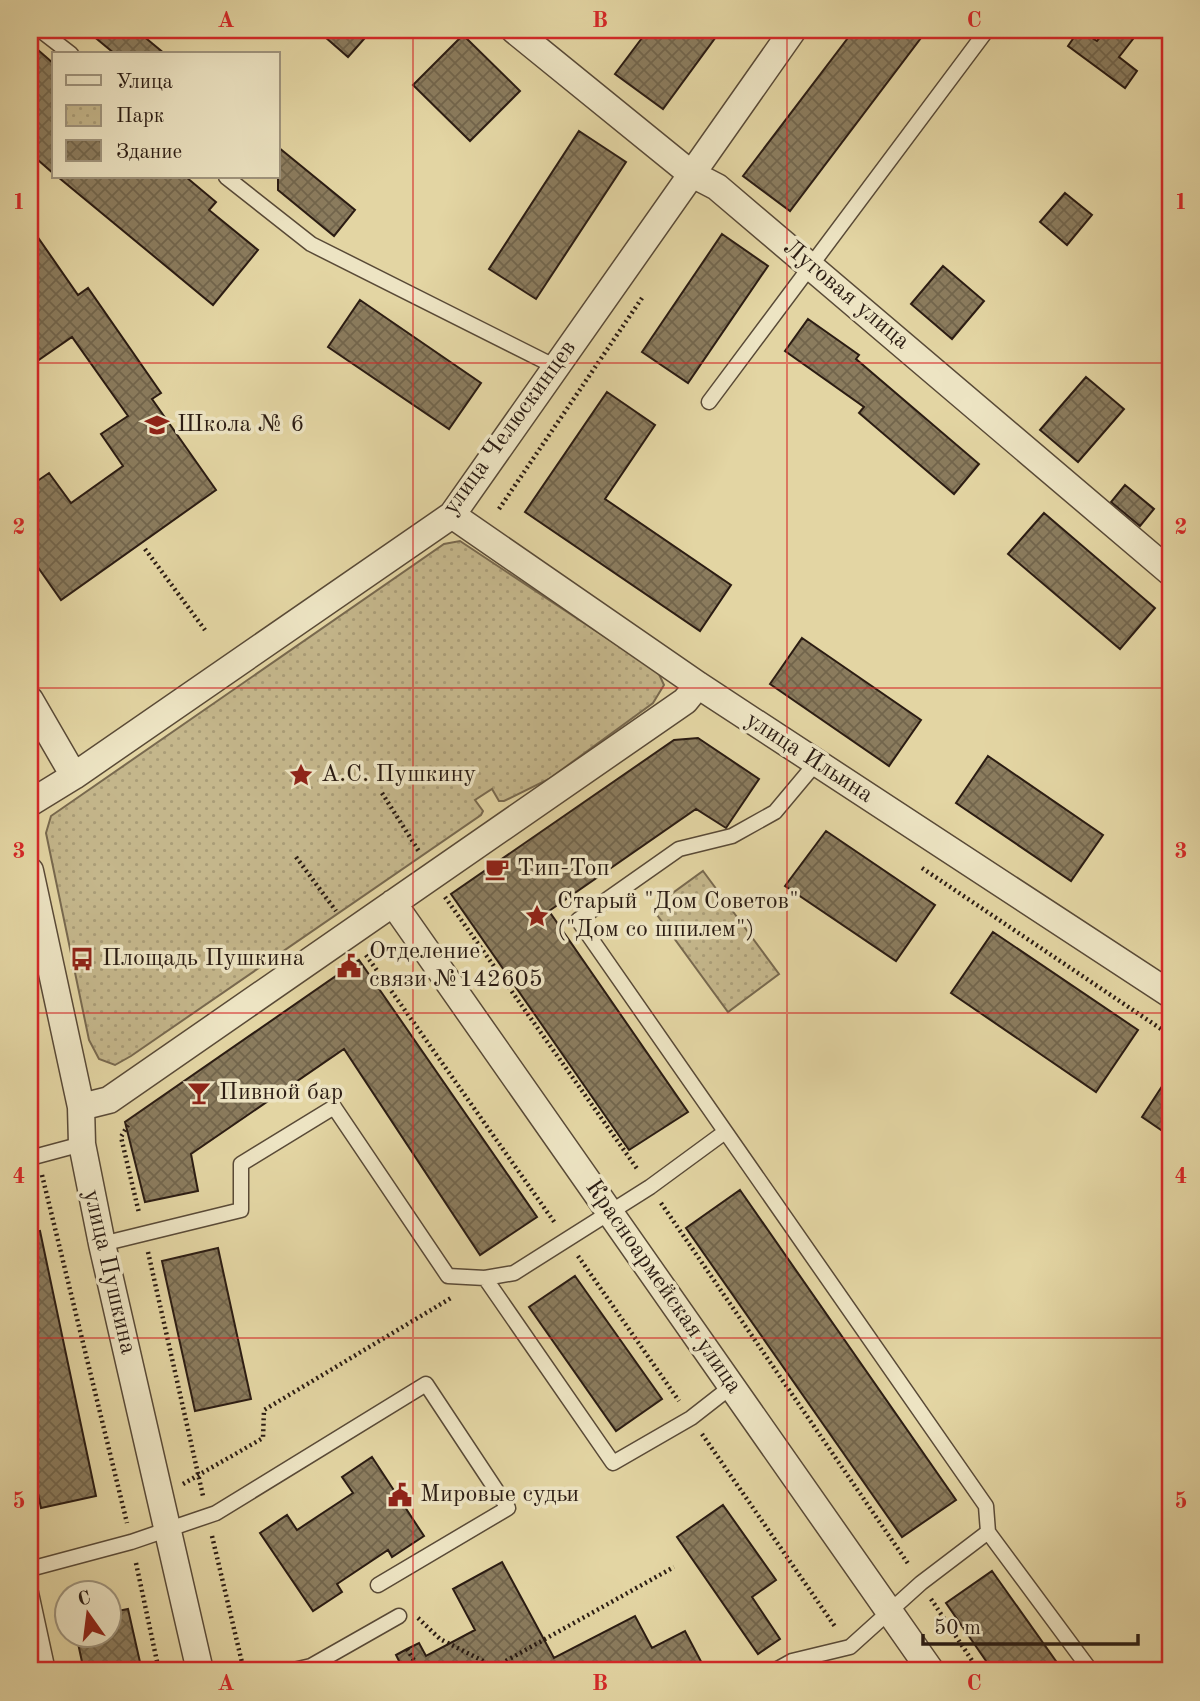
<svg xmlns="http://www.w3.org/2000/svg" width="1200" height="1701" font-family="'Old Standard TT',serif">
	<defs>
		<pattern id="park-dots" width="8" height="8" patternUnits="userSpaceOnUse" patternTransform="scale(1.75)"><rect width="8" height="8" fill="#c4b68b"/><path d="M2 2h.1M6 6h.1" fill="none" stroke="#a99c77" stroke-width="1.8" stroke-linecap="round"/></pattern>
		<pattern id="building-cross-hatch" width="8" height="8" patternUnits="userSpaceOnUse" patternTransform="scale(1.75)"><rect width="8" height="8" fill="#8b7c5e"/><path d="M0 0l8 8M0 8l8-8" fill="none" stroke="#72654c"/></pattern>
	</defs>
	<rect width="100%" height="100%" fill="#e3d5a3"/>
	<filter id="stains"><feTurbulence type="fractalNoise" baseFrequency=".00286" numOctaves="4"/><feColorMatrix values="0 0 0 0 .2 0 0 0 0 .09 0 0 0 0 .02 0 0 0 .5 -.17"/></filter>
	<radialGradient id="worn" r=".72"><stop offset=".6" stop-color="#630" stop-opacity="0"/><stop offset="1" stop-color="#630" stop-opacity=".3"/></radialGradient>
	<!-- park -->
	<path fill="url(#park-dots)" stroke="#78694f" stroke-width="2" d="M460,541l198,131 6,13 -11,18 -104,76 -45,22h-5l-7,-12 -17,11 8,11 -2,4 -350,241 -16,9 -16,-6 -10,-19 -43,-207 5,-17 393,-272z
		M703,871l76,103 -51,38 -76,-104z"/>
	<!-- building -->
	<path fill="url(#building-cross-hatch)" stroke="#2b1c13" stroke-width="2" d="M86,30h50l29,24h-50z
		M317,30h55l-24,27z
		M648,30h73l-58,79 -48,-35z
		M854,30h73l-137,181 -47,-35z
		M1079,30l18,11 9,-11h34l-21,27 18,14 -12,17 -57,-42z
		M463,35l57,56 -50,50 -57,-56z
		M30,43l24,21v110l-24,-21z
		M579,131l47,31 -90,137 -47,-30z
		M278,147l77,63 -21,26 -56,-46z
		M58,177h128l30,25 -7,8 49,40 -45,55z
		M1065,193l27,22 -25,30 -27,-23z
		M30,226l48,69 10,-7 73,105 -9,6 64,91 -155,110 -31,-44v-70l19,-13 22,30 52,-37 -22,-32 27,-18 -56,-79 -42,29z
		M722,234l46,32 -80,117 -46,-31z
		M943,266l41,35 -32,38 -41,-35z
		M360,300l121,83 -32,46 -121,-82z
		M808,319l51,36 -3,4 123,105 -25,30 -95,-81 5,-6 -79,-56z
		M1086,377l38,32 -46,53 -38,-32z
		M607,392l48,33 -50,74 126,86 -31,46 -175,-119z
		M1125,485l29,24 -14,17 -29,-24z
		M1044,513l111,95 -35,41 -112,-95z
		M802,638l119,82 -32,46 -119,-82z
		M698,738l61,41 -33,49 -30,-19 -147,102 139,201 -59,38 -178,-256 223,-154z
		M988,756l115,79 -32,46 -115,-78z
		M826,831l109,74 -39,56 -111,-75z
		M993,932l145,98 -42,62 -145,-99z
		M359,960l178,257 -57,38 -136,-206 -153,105 7,37 -53,11 -20,-80z
		M1170,1074v62l-28,-19z
		M740,1190l216,310 -54,37 -216,-309z
		M40,1231l56,265 -55,12 -11,-52v-223z
		M218,1248l33,151 -56,12 -33,-150z
		M575,1276l87,123 -46,32 -87,-124z
		M372,1457l52,79 -32,21 -4,-7 -51,34 5,8 -29,19 -53,-78 27,-18 10,15 56,-37 -11,-16z
		M723,1505l53,75 -24,17 28,42 -22,15 -81,-117z
		M502,1562l52,96 81,-42 17,32 33,-17 21,40h-308l5,-2 -7,-14 11,-6 12,-6 7,13 49,-26 -22,-41z
		M992,1571l71,100h-70l-47,-68z
		M128,1609l14,62h-58l-8,-37h32v-21z"/>
	<g fill="none" stroke-linecap="round" stroke-linejoin="round">
		<!-- service casing -->
		<g stroke="#594a37" stroke-width="17">
			<path id="service" d="M40,30l31,24
				M226,177l85,67 245,123
				M709,402l278,-372
				M30,1158l52,-14
				M102,1244l139,-34v-46l93,-57 114,169 37,2 29,-5 136,-86 75,-55
				M485,1278l128,185 78,-45 41,-32
				M988,1532l103,139
				M30,1569l101,-27 85,-29 210,-129 82,124 -130,77
				M30,1588l18,83
				M289,1671l22,-5 88,-50
				M774,1671l18,-10 58,-14 71,-64 67,-51 -2,-26 -408,-586 101,-71 53,-13 43,-24 41,-49"/>
		</g>
		<!-- minor casing -->
		<g stroke="#594a37" stroke-width="29">
			<path id="minor" d="M514,30l176,143 27,14 453,385
				M452,515l246,170 472,309
				M30,700l44,76
				M30,803l44,-27 378,-261 341,-485
				M30,871l51,236 1,37 20,100 98,427
				M393,903l538,768
				M81,1107l28,-7 576,-399 13,-16"/>
		</g>
		<!-- path -->
		<path stroke="#2b1c13" stroke-width="4.5" stroke-dasharray="2 3.5" stroke-linecap="butt" d="M499,509l145,-214
			M145,549l60,81
			M382,793l38,60
			M296,857l40,54
			M922,868l248,167
			M445,897l193,273
			M366,955l189,268
			M30,1122l3,14
			M128,1125l-7,12 18,76
			M42,1175l85,348
			M661,1203l248,362
			M148,1252l55,244
			M578,1256l101,145
			M702,1434l134,194
			M183,1484l80,-46 1,-28 187,-112
			M212,1536l32,135
			M136,1563l23,108
			M931,1599l48,72
			M418,1618l22,21 55,28 179,-100
			M407,1649l8,13"/>
		<!-- service -->
		<use href="#service" stroke="#ede4c3" stroke-width="14"/>
		<!-- minor -->
		<use href="#minor" stroke="#ede4c3" stroke-width="26"/>
	</g>
	<!-- grid -->
	<path fill="none" stroke="#d62828" stroke-width="2" stroke-opacity="0.55" d="M413,30v1641M787,30v1641M30,363h1140M30,688h1140M30,1013h1140M30,1338h1140"/>
	<!-- icons -->
	<defs>
		<g id="school-bare" transform="scale(1.89)"><path d="M0-5L7-2L0 1L-7-2ZM-4 1L0 2.5L4 1V4Q0 6-4 4Z" fill="#8f2418" stroke="#ede4c3" stroke-width="2.5" paint-order="stroke"/></g>
		<g id="sight-bare" transform="scale(1.89)"><path d="M0-6L1.8-2.2L6-1.7L2.9 1.2L3.7 5.4L0 3.3L-3.7 5.4L-2.9 1.2L-6-1.7L-1.8-2.2Z" fill="#8f2418" stroke="#ede4c3" stroke-width="2.5" paint-order="stroke"/></g>
		<g id="cafe-bare" transform="scale(1.89)"><path d="M-5.5-4.5H6V0H3Q3 3.5 0 3.5H-2.5Q-5.5 3.5-5.5 0ZM3-3.2v2h1.7v-2ZM-6 4.5H4V6H-6Z" fill="#8f2418" stroke="#ede4c3" stroke-width="2.5" paint-order="stroke"/></g>
		<g id="bus-bare" transform="scale(1.89)"><path d="M-5-6H5V4H4V6H2V4H-2V6H-4V4H-5ZM-3.5-4V0h7V-4ZM-3.5 1.2v1.5H-2V1.2ZM2 1.2v1.5H3.5V1.2Z" fill="#8f2418" stroke="#ede4c3" stroke-width="2.5" paint-order="stroke"/></g>
		<g id="civic-bare" transform="scale(1.89)"><path d="M-.6-6.5H3V-4.5H.6V-3L4-1V1h2V6H-6V1h2V-1L-.6-3ZM-1.2 2.5V6h2.4V2.5Z" fill="#8f2418" stroke="#ede4c3" stroke-width="2.5" paint-order="stroke"/></g>
		<g id="bar-bare" transform="scale(1.89)"><path d="M-6-5H6L.8 .8V4.5H3.5V6h-7V4.5H-.8V.8Z" fill="#8f2418" stroke="#ede4c3" stroke-width="2.5" paint-order="stroke"/></g>
	</defs>
	<g fill-rule="evenodd">
		<use href="#school-bare" x="157" y="425"/>
		<use href="#sight-bare" x="301" y="775"/>
		<use href="#cafe-bare" x="497" y="869"/>
		<use href="#sight-bare" x="537" y="916"/>
		<use href="#bus-bare" x="82" y="959"/>
		<use href="#civic-bare" x="349" y="966"/>
		<use href="#bar-bare" x="199" y="1093"/>
		<use href="#civic-bare" x="400" y="1495"/>
	</g>
	<g text-anchor="middle" dominant-baseline="central" stroke-width="7" stroke-linejoin="round" paint-order="stroke">
		<!-- street labels -->
		<g font-size="24" fill="#2b1c13" stroke="#ede4c3">
			<text transform="translate(846 295) rotate(40)">Луговая улица</text>
			<text transform="translate(510 428) rotate(-54)">улица Челюскинцев</text>
			<text transform="translate(809 758) rotate(33)">улица Ильина</text>
			<text transform="translate(109 1272) rotate(77)">улица Пушкина</text>
			<text transform="translate(663 1287) rotate(55)">Красноармейская улица</text>
		</g>
		<!-- poi labels -->
		<g font-size="24" fill="#2b1c13" stroke="#ede4c3" text-anchor="start">
			<text x="177" y="425">Школа № 6</text>
			<text x="321" y="775">А.С. Пушкину</text>
			<text x="517" y="869">Тип-Топ</text>
			<text x="557" y="902">Старый "Дом Советов"<tspan x="557" dy="28">("Дом со шпилем")</tspan></text>
			<text x="369" y="952">Отделение<tspan x="369" dy="28">связи №142605</tspan></text>
			<text x="102" y="959">Площадь Пушкина</text>
			<text x="219" y="1093">Пивной бар</text>
			<text x="420" y="1495">Мировые судьи</text>
		</g>
	</g>
	<!-- margin -->
	<rect width="1200" height="1701" fill="none" stroke="#e3d5a3" stroke-width="77"/>
	<!-- legend -->
	<rect x="52" y="52" width="228" height="126" fill="#ede4c3" stroke="#9f947d" stroke-width="2"/>
	<rect x="66" y="75" width="35" height="10" fill="#ede4c3" stroke="#9f947d" stroke-width="2"/>
	<text x="116" y="88" font-size="21" fill="#2b1c13">Улица</text>
	<rect x="66" y="105" width="35" height="21" fill="url(#park-dots)" stroke="#9f947d" stroke-width="2"/>
	<text x="116" y="122" font-size="21" fill="#2b1c13">Парк</text>
	<rect x="66" y="140" width="35" height="21" fill="url(#building-cross-hatch)" stroke="#9f947d" stroke-width="2"/>
	<text x="116" y="158" font-size="21" fill="#2b1c13">Здание</text>
	<!-- north arrow -->
	<g transform="translate(88 1614) rotate(346)"><circle r="33" fill="#ede4c3" stroke="#9f947d" stroke-width="2"/>
	<path d="M0-5L12 26L0 18L-12 26Z" fill="#8f2418"/>
	<text y="-10" font-size="19" font-weight="bold" text-anchor="middle" fill="#2b1c13">С</text>
	</g>
	<!-- scale -->
	<path d="M923 1634v10h215v-10" fill="none" stroke="#2b1c13" stroke-width="3.5"/>
	<text x="934" y="1634" font-size="21" fill="#2b1c13" stroke="#ede4c3" stroke-width="5" paint-order="stroke">50 m</text>
	<rect x="38" y="38" width="1124" height="1624" fill="none" stroke="#d62828" stroke-width="2.5"/>
	<g font-size="23" text-anchor="middle" font-weight="bold" fill="#d62828">
		<text x="226" y="27">A</text>
		<text x="600" y="27">B</text>
		<text x="974" y="27">C</text>
		<text x="19" y="209">1</text>
		<text x="1181" y="209">1</text>
		<text x="19" y="534">2</text>
		<text x="1181" y="534">2</text>
		<text x="19" y="858">3</text>
		<text x="1181" y="858">3</text>
		<text x="19" y="1183">4</text>
		<text x="1181" y="1183">4</text>
		<text x="19" y="1508">5</text>
		<text x="1181" y="1508">5</text>
		<text x="226" y="1690">A</text>
		<text x="600" y="1690">B</text>
		<text x="974" y="1690">C</text>
	</g>
	<rect width="100%" height="100%" filter="url(#stains)"/>
	<rect width="100%" height="100%" fill="url(#worn)"/>
</svg>
